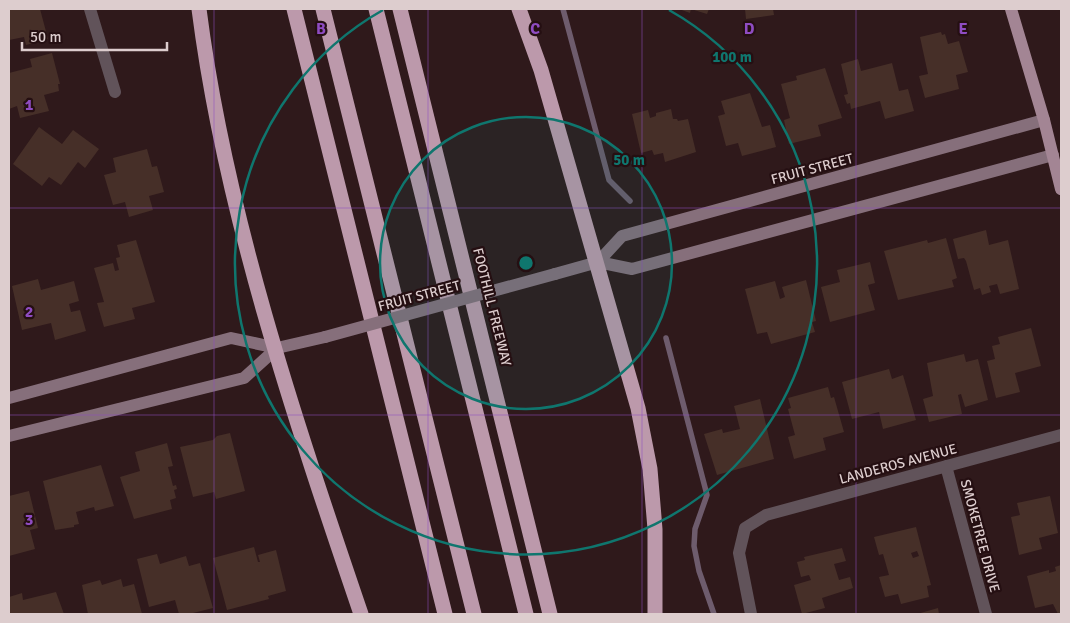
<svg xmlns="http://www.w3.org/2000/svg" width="1070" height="623" font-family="Signika,sans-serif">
	<rect width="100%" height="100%" fill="#2f191b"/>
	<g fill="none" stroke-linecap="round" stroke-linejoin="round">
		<!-- stream -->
		<path stroke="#6e5c6d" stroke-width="5.5" d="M563,9l46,171 21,21
			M666,338l41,157 -12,34 -1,17 5,25 15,43"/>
	</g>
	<!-- building -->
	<path fill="#462f28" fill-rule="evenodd" d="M9,9h31l8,30 -22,6 -2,-8 -15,3z
		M679,9h30l-2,5 -16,-5 -1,4z
		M745,9h28l1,6 -28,4z
		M941,32l1,3 3,-1 3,10 11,-3 9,31 -12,3 3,14 -34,9 -6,-22 9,-2 -8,-37z
		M52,53l8,31h-2l1,7 -15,4 5,16 -29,7 -3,-12 -8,3v-36l23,-6 -2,-8z
		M858,59l3,12 31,-8 7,28 9,-2 6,22 -29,8 -5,-18 -29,8 -1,-6 -3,1 -3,-9 4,-1 -7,-30z
		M825,68l17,50 -24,7 3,11 -32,8 -5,-24 6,-2 -9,-34 16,-4 -1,-4z
		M750,93l12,34 8,-2 6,22 -34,9 -4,-13 -12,3 -8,-30 7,-2 -4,-13z
		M671,109l2,10h4l1,2 10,-2 8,33 -31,10 -2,-9 -9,2 -2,-5 -11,3 -9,-39 16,-4 2,8 6,-2v-3z
		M39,127l23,17 11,-14 26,19 -14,19 -7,-6 -17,23 -12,-8 -7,9 -29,-22z
		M147,149l5,18 5,-1 7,26 -15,4 4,14 -24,7 -4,-15 -12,3 -9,-30 12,-3 -3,-14z
		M986,230l3,15 19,-5 11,49 -19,5 -3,-10 -8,2 2,6 -9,3 -2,-7 -6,2 -8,-29 -2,-3 -6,1 -5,-20z
		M946,238l11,40 -5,2 2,7 -56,13 -14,-49 43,-11 1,3z
		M136,240l19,62 -23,6 3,11 -31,8 -7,-24 7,-1 -10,-34 19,-5 2,8 4,-1 -3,-12 4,-1 -3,-12z
		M870,262l5,21 -7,2 7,25 -45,12 -9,-35 19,-5 -3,-12z
		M38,279l3,11 33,-9 5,20 -10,3 2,8 9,-2 6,21 -31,9 -4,-17 -29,7 -10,-44z
		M806,280l10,41 -4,1 3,10 -44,12 -4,-12 -10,2 -12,-45 30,-8 5,18 5,-2 -3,-10z
		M1031,328l10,38 -26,7 5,19 -24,6 -9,-37 8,-2 -3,-13 8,-2 -2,-7z
		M964,354l2,8 12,-3 10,41 -23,7 -4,-13 -3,1 4,19 -33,8 -6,-23 10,-3 -6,-33z
		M889,369l3,10 11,-4 13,45 -33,9 -4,-17 -27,7 -10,-37z
		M828,387l3,11 3,-1 10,35 -21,6 3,12 -32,9 -6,-22 7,-2 -7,-26 3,-1 -3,-10z
		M760,399l14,60 -57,16 -13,-41 18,-5 1,4 17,-4 -6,-23z
		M230,433l15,58 -29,8 -2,-7 -21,5 -13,-50 33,-7 4,-4z
		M167,443l6,23 -5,1 5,19 3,-1 1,4 -3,1 2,8 -6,2 2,9 -38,10 -14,-42 20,-6 -5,-19z
		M101,465l13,41 -19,5 -1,-4 -18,5 3,12 -5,1v2l-19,3 -12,-49z
		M29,491l9,37 -8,2 5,19 -26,7v-60z
		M1050,496l8,37 -19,5 3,11 -23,6 -8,-38 9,-2 -3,-12z
		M916,527l15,58 -4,1 2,11 -28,7 -3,-10 -13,3 -6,-20 10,-2 -6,-21 -4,1 -5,-18zM917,551l2,5 -6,2 -2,-5z
		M254,547l4,15h2l-2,-7 18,-5 10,41 -18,5 1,3 -42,11 -14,-52z
		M842,548l4,13 -12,3 5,16 11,-3 3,11 -31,10 3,10 -23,6 -8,-29 17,-5 -2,-5 -8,2 -4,-15 8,-2 -1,-3z
		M157,554l3,10 26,-8 3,10 11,-3 13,45 -24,6h-10l-4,-14 -26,7 -12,-48z
		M1061,565v49h-3l-5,-10 -18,4 -8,-32 22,-6v3l7,-2 -1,-4z
		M121,579l2,8 11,-3 8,30h-54l-6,-29 18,-5 2,5z
		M56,592l8,22h-55v-17l13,-4 1,7z
		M938,608l1,6h-22z"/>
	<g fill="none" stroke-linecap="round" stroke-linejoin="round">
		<!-- street -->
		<path stroke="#61535a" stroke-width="12" d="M90,9l25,83
			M946,466l40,148
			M751,614l-12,-61 6,-25 21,-13 295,-80"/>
		<!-- secondary -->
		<path stroke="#866f7b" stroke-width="12" d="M598,262l24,-26 422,-116
			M555,274l43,-12 34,7 421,-114
			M9,398l222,-60 46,10 48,-11
			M9,436l235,-58 33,-30"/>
		<!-- primary -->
		<path stroke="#a38594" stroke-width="12" d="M1011,9l33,111 17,69"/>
		<!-- highway -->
		<path stroke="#bc99ab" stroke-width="15" d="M199,9c26,204 96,411 162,605
			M294,9l151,605
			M323,9l151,605
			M376,9l150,605
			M400,9l150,605
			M519,9l22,61 97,338 12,61 5,60v85"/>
		<!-- secondary-bridge -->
		<path stroke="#866f7b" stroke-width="12" d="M325,337l230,-63"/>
	</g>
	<!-- grid -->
	<path fill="none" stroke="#8f4cc2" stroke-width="1" stroke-opacity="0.55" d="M214,9v605M428,9v605M642,9v605M856,9v605M9,208h1052M9,415h1052"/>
	<!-- distance rings -->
	<circle cx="526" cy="263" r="146" fill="#0f766e" fill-opacity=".12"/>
	<g fill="none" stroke="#0f766e" stroke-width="2.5">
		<circle cx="526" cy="263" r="146"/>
		<path d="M669 10A291 291 0 1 1 383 10"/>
	</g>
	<g text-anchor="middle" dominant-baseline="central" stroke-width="4.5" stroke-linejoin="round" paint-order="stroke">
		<!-- street labels -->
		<g font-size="14" fill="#ddcdce" stroke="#250f12">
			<text transform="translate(812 169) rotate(-15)">FRUIT STREET</text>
			<text transform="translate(419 296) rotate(-15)">FRUIT STREET</text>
			<text transform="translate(492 307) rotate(76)">FOOTHILL FREEWAY</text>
			<text transform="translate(898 464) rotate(-15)">LANDEROS AVENUE</text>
			<text transform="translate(980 536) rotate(75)">SMOKETREE DRIVE</text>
		</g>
	</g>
	<g font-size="16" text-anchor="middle" font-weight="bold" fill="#8f4cc2" stroke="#250f12" stroke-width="4.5" stroke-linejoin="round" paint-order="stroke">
		<text x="321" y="34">B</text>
		<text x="535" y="34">C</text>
		<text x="749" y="34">D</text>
		<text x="963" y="34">E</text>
		<text x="29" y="110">1</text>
		<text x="29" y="317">2</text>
		<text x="29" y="525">3</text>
	</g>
	<circle cx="526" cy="263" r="8" fill="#0f766e" stroke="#250f12" stroke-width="2.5"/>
	<g font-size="15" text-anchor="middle" font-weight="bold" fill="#0f766e" stroke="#250f12" stroke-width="4.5" stroke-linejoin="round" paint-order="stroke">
		<text x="732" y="62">100 m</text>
		<text x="629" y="165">50 m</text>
	</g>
	<!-- border -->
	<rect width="1070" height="623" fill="none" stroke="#ddcdce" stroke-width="20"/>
	<!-- scale -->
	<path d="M22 42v8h145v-8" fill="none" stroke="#ddcdce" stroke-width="2.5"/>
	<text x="30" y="42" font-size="15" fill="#ddcdce" stroke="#250f12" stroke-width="4" paint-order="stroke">50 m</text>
</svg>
